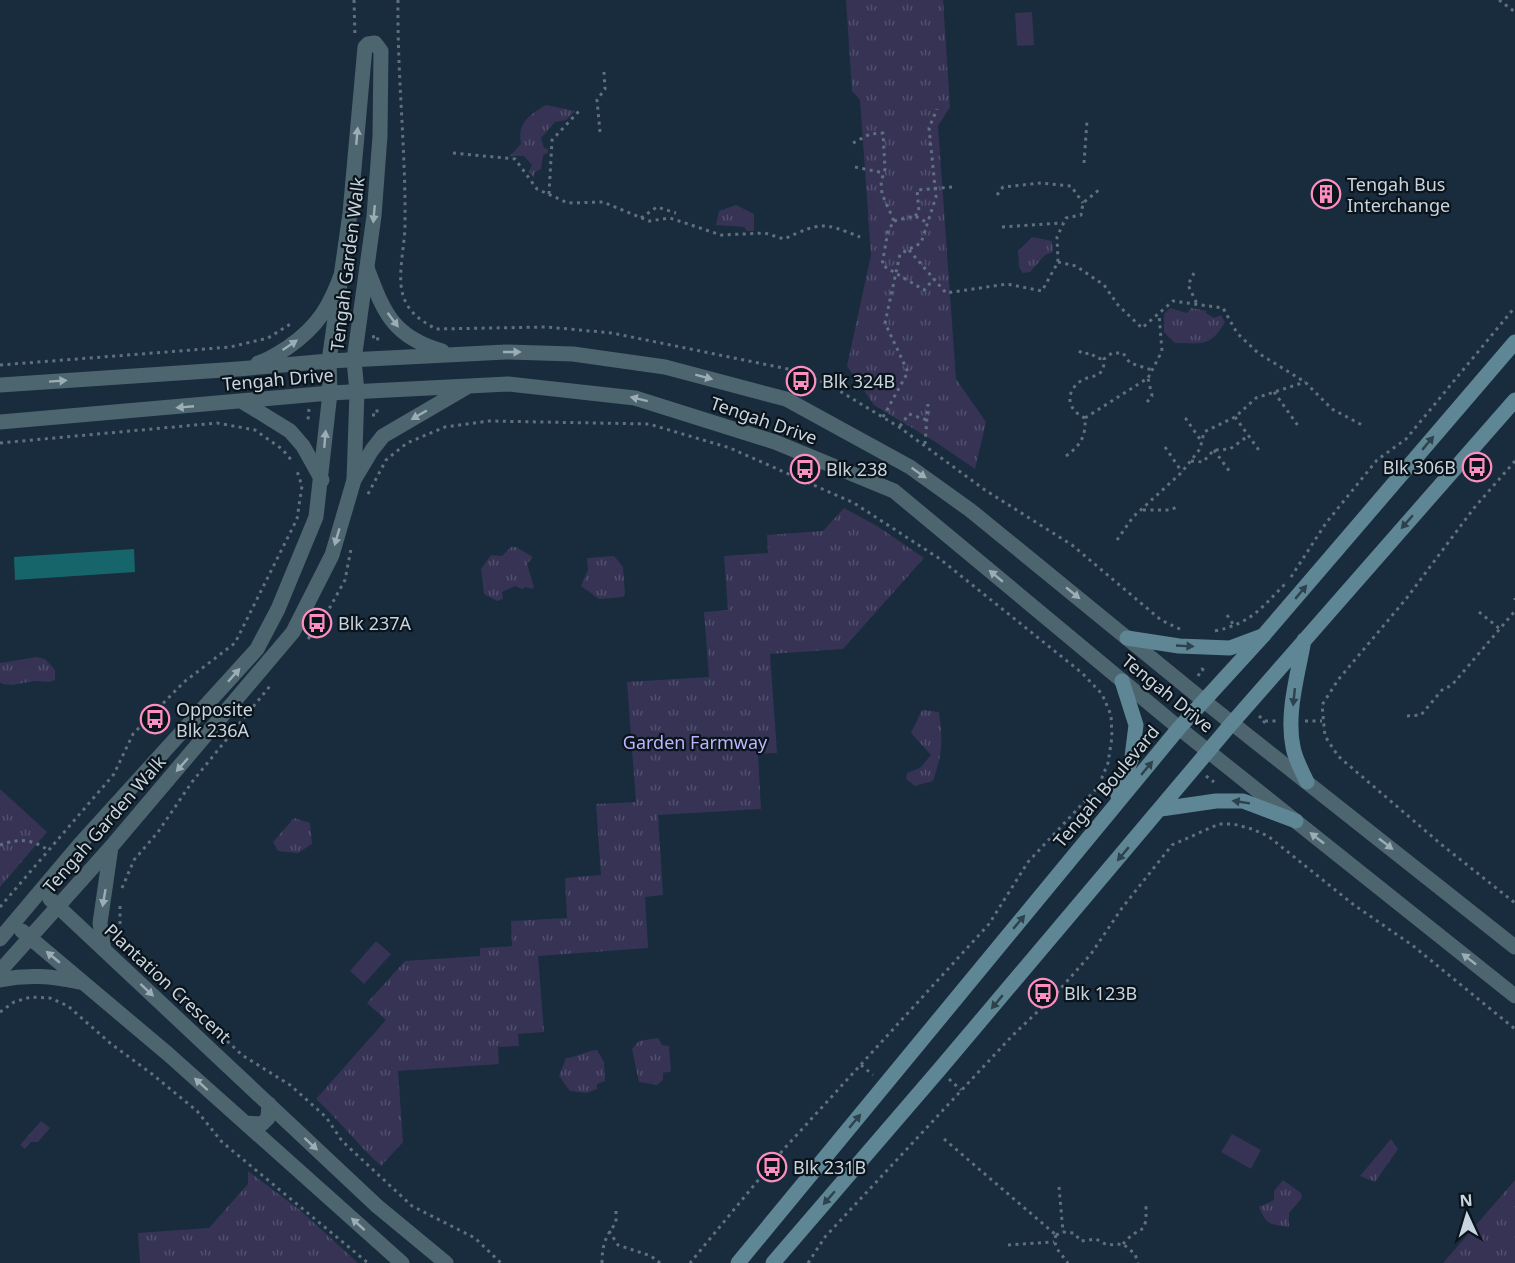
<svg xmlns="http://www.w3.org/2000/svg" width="1515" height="1263" font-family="'Noto Sans',sans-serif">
	<defs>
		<pattern id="park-tufts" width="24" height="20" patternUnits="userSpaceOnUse" patternTransform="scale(1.5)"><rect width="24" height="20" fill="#363355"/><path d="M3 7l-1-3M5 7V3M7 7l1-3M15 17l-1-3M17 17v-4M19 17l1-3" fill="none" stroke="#52506d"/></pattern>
	</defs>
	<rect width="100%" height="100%" fill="#182c3d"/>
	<!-- green -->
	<path fill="#363355" d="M1032,12l2,33 -17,1 -2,-33z
		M376,941l15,13 -27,30 -14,-13z
		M1232,1134l29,16 -10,19 -30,-17z"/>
	<!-- park -->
	<path fill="url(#park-tufts)" d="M846,0h97l7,107 -12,19 18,253 30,43 -11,47 -38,-26 -63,-38 -27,-39 24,-111 -11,-155 -8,-9z
		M546,105l29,6 -9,9 -11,2 -14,16 3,10 4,1v4l-5,2 -2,14 -6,3 -1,6 -5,-6 3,-7 -8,-9h-14l11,-12c-4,-21 8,-29 25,-39z
		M736,205l18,9v17h-7l-3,-4 -28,-2 3,-14z
		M1032,237l20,4 1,11 -8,3 -15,17 -7,1 -4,-6 -1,-16z
		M1170,308l17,5 4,-5 16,3 -1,2 8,5 7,-3 4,7c-15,26 -23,21 -50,21l-11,-11v-18z
		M844,508l33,18 47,32 -81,91 -73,5 7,99 -19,1 3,55 -103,6 5,80 -18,2 3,51 -110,8 6,76 -26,2 1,12 -21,1 1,17 -101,7 5,71 -22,24c-23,-21 -42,-46 -65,-67l70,-79 -19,-17 38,-42 75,-5v-8l32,-2 -1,-25 56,-3 -2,-40 36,-3 -5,-71 40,-2 -9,-120 82,-5 -5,-65 24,-2 -4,-54 44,-3 -1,-18 56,-4z
		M511,547h5l17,10 -6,7 7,23 -2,2 -6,-2 -4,2 -7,-3 -13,6 1,7 -6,2 -13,-7 -3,-25 10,-14 11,1z
		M614,556l9,11 2,27 -2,3 -24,2 -18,-13 7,-16 -1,-12z
		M36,657l9,2 10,11v10l-6,2 -15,-1 -22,4 -10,-1 -2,-2v-19z
		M922,710l17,2c4,30 4,39 -6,69l-18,5 -9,-7 1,-6 13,-5 11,-13 -20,-22z
		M0,789l47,43 -47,55z
		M294,818l16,5 2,21 -14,9 -20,-2 -5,-9z
		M658,1038l4,7 7,1 2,25 -8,2v7l-6,5 -18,-3 -7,-33 7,-8z
		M597,1050l7,12 1,19 -8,3v5l-10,4 -17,-2 -11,-15 7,-18c12,-1 19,-7 31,-8z
		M41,1121l9,7 -12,14h-7l-6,7 -5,-4z
		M1391,1139l7,10 -23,33 -15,-6z
		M248,1171l52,39 58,53h-218l-2,-30 71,-5 39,-44z
		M1283,1180l18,13 1,5 -13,15v14c-19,-3 -22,-1 -30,-20l15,-7v-9z
		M1515,1180v83h-72z"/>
	<!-- water -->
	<path fill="#16656a" d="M134,549l1,23 -120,8 -1,-23z"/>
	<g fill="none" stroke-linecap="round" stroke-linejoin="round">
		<!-- path -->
		<path stroke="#5f707f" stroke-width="3" stroke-dasharray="3 4.5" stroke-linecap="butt" d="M354,0l1,37
			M398,0c-1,75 8,150 7,225 0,21 -9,54 -1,73 5,15 19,24 32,31l111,-2 65,6 176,36 40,15 71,43 86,63 87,55 89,75 21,10
			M1499,0l16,12
			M600,132l-3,-32 8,-11 -1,-17
			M853,143l17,-9 13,-1 2,36 -4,13 1,12 12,27 -6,10 -6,34 42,25 10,-11
			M453,153l62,6 22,30 31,14 35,-1 46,19 21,-3 51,17 44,-2 19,6c37,-17 39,-17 76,-2
			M1084,163l3,-42
			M855,167l29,6
			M549,194l3,-54 28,-30
			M997,195l6,-8 38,-4 30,3 12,17
			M915,216l4,-4 -2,-22 35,-3
			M641,218l16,-11 19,6
			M894,221l21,-5 13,7
			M1002,227l61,-4
			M909,250l37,43 61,-9 35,7 16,-29 -1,-25 9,-19 15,-3 2,-12 17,-14
			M1058,262l18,4 28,19 14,20 24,23 31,-27 50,7 14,25 21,20 47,29 27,27 30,16
			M1194,273l-6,12 9,19
			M372,337l6,-1 -1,9
			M1079,351l4,3 8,-1 5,5 8,1
			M0,365l230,-18 38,-9 24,-15
			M1274,392l25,35
			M1147,402l5,-6 -4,-18
			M309,409l-1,11h3
			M372,415h5v-9
			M883,417l25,-45 -23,-49 15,-69 21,-11 15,-46 -7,-69 8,-19
			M1235,417l26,36
			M1085,418c-18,-8 -21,-26 -3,-38 5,-3 14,-3 18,-7 4,-4 4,-9 4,-14l8,-6h11l7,10 22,7
			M1187,418l-1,1 16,23
			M900,426l9,-12 18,6
			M0,443l217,-20 38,7 27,19 11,13
			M925,444l3,-40
			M1165,447l17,25
			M1214,450l16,22 -2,1
			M1066,456c15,-11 20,-20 19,-38l63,-40 14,-27 -3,-37
			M1191,461l12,1 11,-12 16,-1 18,-13
			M1515,461l-41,47 -68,91 -68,81 -16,25 3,31 13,20 104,89 73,58
			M368,494l18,-34 21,-17 38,-16 44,-6 160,3 81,24 124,55 86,56 142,114 20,21 9,21 1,22 -4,26 -10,24 -70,75 -39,62 -206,226 -93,113
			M1143,510h27l9,-4
			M1117,540l16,-23 48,-44 19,-24 4,-17 31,-15 21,-19 49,-16
			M1291,577l35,-54 51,-63 29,-21 109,-132
			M1515,598v2
			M1479,612l21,17
			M1227,615l8,12
			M1215,631c37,-8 47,-24 72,-49
			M308,639l15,-19 22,-40 6,-31
			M1198,676l4,-7 5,4
			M1259,716l6,5 -5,5
			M1407,716l14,-1 21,-25 10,-5 63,-74
			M1265,721h13
			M1305,721h17
			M1206,776l8,6
			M0,845c20,-7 31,-6 48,5
			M122,888l12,-28 24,-28 34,-50 78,-96
			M120,906v25l6,15 116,109 48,30 36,32 16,24 70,65 63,32 26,25
			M0,907l114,-133 19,-40 51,-52 51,-39 62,-124 5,-33 -6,-18
			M0,1012l14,-10 17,-5 19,1 18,8 42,37 42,31 45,37 25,31 146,121
			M861,1065l12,10
			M949,1079l12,11
			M944,1139l112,96
			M1059,1187l4,45
			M609,1231l9,14 33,11 9,7
			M1056,1235l7,-3 11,1 7,8 15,-2 11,6 16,-1 12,10 3,9
			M1056,1235c-4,12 5,18 12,28
			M1123,1244c17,-21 24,-5 23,-38
			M1008,1245l46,-3
			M602,1263c0,-16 3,-27 14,-40v-14
			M808,1263l17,-26 187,-201 42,-40 37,-42 31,-46 50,-63 47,-21h14l19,5 16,7 86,69 58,40 103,84"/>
		<!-- minor -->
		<path stroke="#4d656e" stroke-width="15" d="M50,899l327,307 69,57
			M22,931l146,123 234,209
			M0,939l80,-95 177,-195 21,-40 38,-92 14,-124 -1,-32 21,-148 15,-166 3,-3 7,-1 6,8 -1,85 -6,80 -20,144 3,32 -3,88 -22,75 -39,77 -182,215 -111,124
			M104,950l-4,-27 11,-76
			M0,980c28,-6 52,-4 79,2
			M245,1123l17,1 6,-6 1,-14"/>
		<!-- tertiary -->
		<path stroke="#4d656e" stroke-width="15" d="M367,268c17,45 26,69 75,83
			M258,363c11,-3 19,-9 29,-15 32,-22 43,-42 56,-78
			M0,385l238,-16 91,-8 177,-9 67,2 92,13 121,32 124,68 60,43 234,191 311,246
			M243,402l47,29 13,15 19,34
			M0,422l330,-29 178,-9 127,14 140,44 119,49 285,237 336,268
			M354,480l18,-30 11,-14 84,-49"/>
		<!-- secondary -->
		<path stroke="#5f8695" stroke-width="15" d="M1127,638l52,8 51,2 32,-12
			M1304,640c-6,34 -18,73 -11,107 2,12 9,24 14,35
			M1118,796l14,-39 4,-32 -14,-44
			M1161,809l55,-8h27l53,20
			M738,1263l441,-535 84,-92 252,-294
			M773,1263l166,-193 293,-347 283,-323"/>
	</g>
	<!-- one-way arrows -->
	<defs><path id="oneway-solid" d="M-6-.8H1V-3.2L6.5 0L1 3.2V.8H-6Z" transform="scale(1.5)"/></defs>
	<g fill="#9dadb7">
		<use href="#oneway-solid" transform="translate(357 136) rotate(-85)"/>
		<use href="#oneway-solid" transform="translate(374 214) rotate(95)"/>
		<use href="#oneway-solid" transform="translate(393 320) rotate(53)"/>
		<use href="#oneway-solid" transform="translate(290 345) rotate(-34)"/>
		<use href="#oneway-solid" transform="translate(512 352)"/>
		<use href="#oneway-solid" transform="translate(704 377) rotate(15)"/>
		<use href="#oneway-solid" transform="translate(58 381) rotate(-4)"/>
		<use href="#oneway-solid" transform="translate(639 399) rotate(-166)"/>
		<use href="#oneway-solid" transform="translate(185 407) rotate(175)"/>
		<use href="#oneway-solid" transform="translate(419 415) rotate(150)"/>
		<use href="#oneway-solid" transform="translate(325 439) rotate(-85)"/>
		<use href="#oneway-solid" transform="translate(919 473) rotate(35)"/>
		<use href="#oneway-solid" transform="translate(337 537) rotate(106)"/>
		<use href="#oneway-solid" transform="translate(996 576) rotate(-140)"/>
		<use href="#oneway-solid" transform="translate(1073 593) rotate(39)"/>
		<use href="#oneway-solid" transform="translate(234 675) rotate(-48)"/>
		<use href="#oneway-solid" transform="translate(182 765) rotate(131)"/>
		<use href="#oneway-solid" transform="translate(1317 838) rotate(-142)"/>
		<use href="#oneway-solid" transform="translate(1386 844) rotate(38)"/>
		<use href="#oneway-solid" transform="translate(104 898) rotate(100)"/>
		<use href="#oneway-solid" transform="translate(53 957) rotate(-140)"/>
		<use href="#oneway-solid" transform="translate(1469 959) rotate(-142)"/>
		<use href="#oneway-solid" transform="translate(147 990) rotate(43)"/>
		<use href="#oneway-solid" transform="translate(201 1084) rotate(-138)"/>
		<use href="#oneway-solid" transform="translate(311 1144) rotate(43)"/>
		<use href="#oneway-solid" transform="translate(358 1224) rotate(-138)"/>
	</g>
	<g fill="#2d424c">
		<use href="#oneway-solid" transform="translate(1428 443) rotate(-50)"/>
		<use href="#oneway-solid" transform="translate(1407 522) rotate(131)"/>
		<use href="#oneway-solid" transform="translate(1301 592) rotate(-50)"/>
		<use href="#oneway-solid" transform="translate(1185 646) rotate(3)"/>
		<use href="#oneway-solid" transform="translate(1294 697) rotate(96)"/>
		<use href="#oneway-solid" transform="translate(1147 768) rotate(-50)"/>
		<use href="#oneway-solid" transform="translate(1241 802) rotate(-171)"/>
		<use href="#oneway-solid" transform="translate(1123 854) rotate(130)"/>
		<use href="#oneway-solid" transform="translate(1019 922) rotate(-50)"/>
		<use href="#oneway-solid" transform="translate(997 1002) rotate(130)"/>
		<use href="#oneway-solid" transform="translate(855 1121) rotate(-50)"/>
		<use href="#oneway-solid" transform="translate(829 1198) rotate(131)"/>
	</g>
	<!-- icons -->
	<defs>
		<g id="building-ring" transform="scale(1.5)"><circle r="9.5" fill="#0b141b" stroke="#fc8fc1" stroke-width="1.5"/><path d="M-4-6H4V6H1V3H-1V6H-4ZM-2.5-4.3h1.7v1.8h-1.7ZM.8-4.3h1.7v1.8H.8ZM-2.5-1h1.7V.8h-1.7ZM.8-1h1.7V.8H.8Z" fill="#fc8fc1"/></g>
		<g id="bus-ring" transform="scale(1.5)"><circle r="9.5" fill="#0b141b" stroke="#fc8fc1" stroke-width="1.5"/><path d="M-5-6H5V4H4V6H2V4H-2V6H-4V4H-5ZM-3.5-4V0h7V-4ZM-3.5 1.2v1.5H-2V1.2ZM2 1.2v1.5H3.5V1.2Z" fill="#fc8fc1"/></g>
	</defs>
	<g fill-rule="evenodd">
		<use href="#building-ring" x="1326" y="194"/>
		<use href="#bus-ring" x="801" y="381"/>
		<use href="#bus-ring" x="1477" y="467"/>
		<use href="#bus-ring" x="805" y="469"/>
		<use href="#bus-ring" x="317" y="623"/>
		<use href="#bus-ring" x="155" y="719"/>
		<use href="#bus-ring" x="1043" y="993"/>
		<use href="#bus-ring" x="772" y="1167"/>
	</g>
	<g text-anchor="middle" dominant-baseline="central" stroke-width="4.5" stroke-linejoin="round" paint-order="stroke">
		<!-- poi labels -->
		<g font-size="18" fill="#c8d4df" stroke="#0b141b" text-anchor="start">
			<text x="1347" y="184">Tengah Bus<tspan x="1347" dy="21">Interchange</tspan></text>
			<text x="822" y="381">Blk 324B</text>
			<text x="1456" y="467" text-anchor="end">Blk 306B</text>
			<text x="826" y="469">Blk 238</text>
			<text x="338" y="623">Blk 237A</text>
			<text x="176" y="709">Opposite<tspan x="176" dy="21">Blk 236A</tspan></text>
			<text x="1064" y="993">Blk 123B</text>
			<text x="793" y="1167">Blk 231B</text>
		</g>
		<!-- street labels -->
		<g font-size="18" fill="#c8d4df" stroke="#0b141b">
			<text transform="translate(347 264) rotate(-83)">Tengah Garden Walk</text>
			<text transform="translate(278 379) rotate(-5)">Tengah Drive</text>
			<text transform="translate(764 420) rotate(19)">Tengah Drive</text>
			<text transform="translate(1168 693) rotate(39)">Tengah Drive</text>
			<text transform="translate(1106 786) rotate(-50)">Tengah Boulevard</text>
			<text transform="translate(104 824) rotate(-49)">Tengah Garden Walk</text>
			<text transform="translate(168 983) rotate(43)">Plantation Crescent</text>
		</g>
		<!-- park labels -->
		<g font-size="18" fill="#bbb5fe" stroke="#0b141b">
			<text x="695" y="742">Garden Farmway</text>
		</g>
	</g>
	<!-- north arrow -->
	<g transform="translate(1467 1215) rotate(356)" stroke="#0b141b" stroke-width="4.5" paint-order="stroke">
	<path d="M0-4.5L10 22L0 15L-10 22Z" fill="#c8d4df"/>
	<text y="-9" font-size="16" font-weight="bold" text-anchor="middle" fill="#c8d4df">N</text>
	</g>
</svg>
